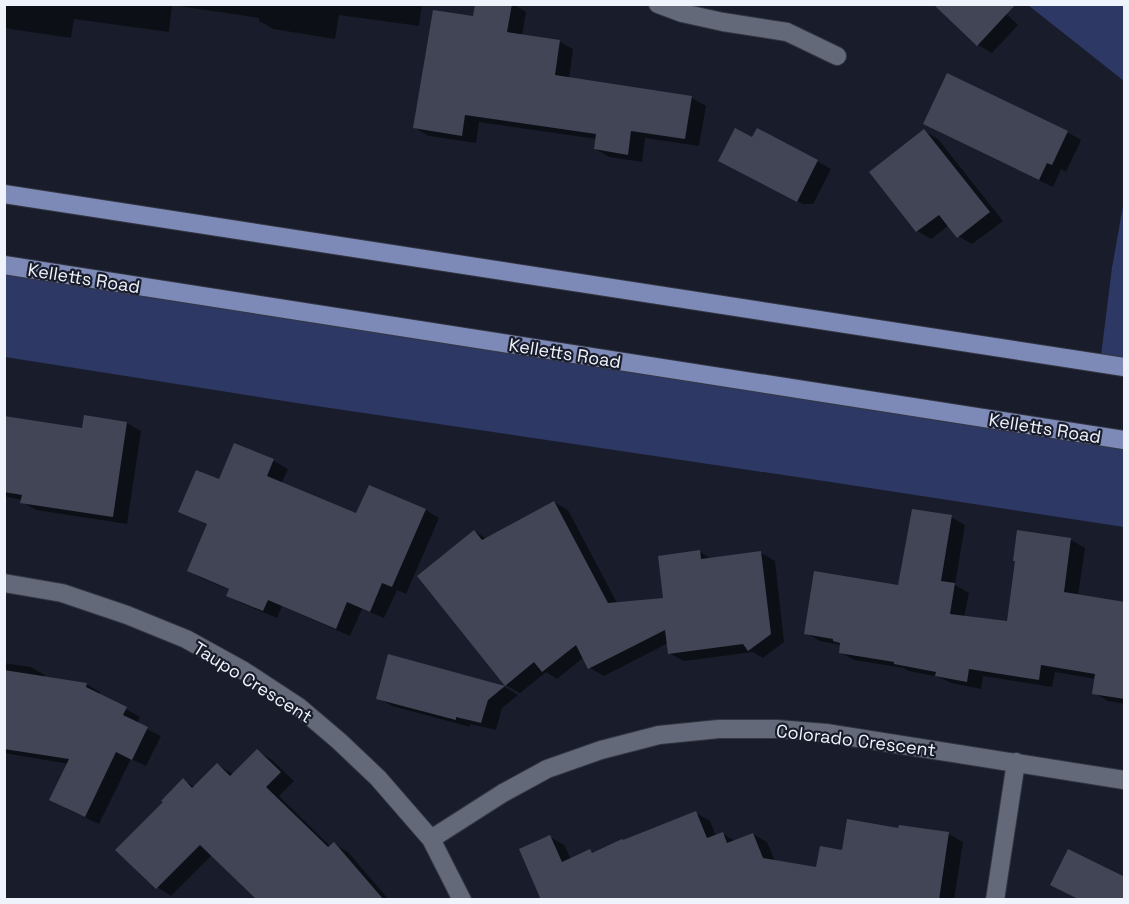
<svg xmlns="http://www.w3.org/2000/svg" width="1129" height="904" font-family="'Space Grotesk',sans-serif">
	<rect width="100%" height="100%" fill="#191d2b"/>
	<!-- green -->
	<path fill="#2d3865" d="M1028,5h96v76z
		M1124,200v167l-24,-4 12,-95z
		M4,265l1120,175v87l-300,-46 -521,-77 -298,-47z"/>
	<!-- shadow -->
	<path fill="#0007" d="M4,4h418l-3,22 -80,-11 -4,24 -62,-10 -14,-8v-3l-87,-13 -3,27 -95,-13 -3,19 -67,-10z
		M477,4h36l13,8 -4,24 37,5 14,8 -4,30 123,19 14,8 -7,40 -54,-8 -3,24 -33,-5 -14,-8 2,-10 -118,-17 -3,21 -47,-7 -14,-8 60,-110z
		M996,4l22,21 -26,28 -14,-8z
		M925,123l142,9 14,8 -15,32 -5,-3 -8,18 -115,-56z
		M924,131l14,8 65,82 -31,23 -14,-8 -9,-11 -18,14 -14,-8 -46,-58z
		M753,139l64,22 14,8 -18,35h-10l-69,-35z
		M4,423l79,7 44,-7 14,8 -14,93 -91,-14 -14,-8v-2l-18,-4z
		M235,445l39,16 14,8 -7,15 76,30 12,-28 57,24 13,8 -33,76 -9,-4 -13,28 -22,-9 -12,27 -68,-30 -5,12 -36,-15 -14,-8 3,-5 -27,-11 -14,-8 19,-46 -28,-14 40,-30z
		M554,502l14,8 49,93 48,-4 35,-47 12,7 49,-6 14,8 9,81 -21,16 -10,-6 -69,9 -15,-8 -1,-10 -64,33 -14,-8 -6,-11 -27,22 -11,-7 -26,21 -14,-8 -32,-154 13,8z
		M951,517l14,8 -10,60 14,8 -5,24 44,5 63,-82 14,8 -7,48 46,7v101l-16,-3 -14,-8 2,-14 -41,-7 -3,15 -69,-11 -2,13 -30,-6 -12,-6 -30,-6 -5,-3 -50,-8 -14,-8 1,-7 -21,-4 -14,-8 93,-46z
		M389,656l116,31 13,8 -16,13 -6,22 -26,-6v3l-78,-21 -14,-8z
		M4,663l27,4 14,8v3l41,6 14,8v3l40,22 -3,7 24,12 -15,30 -15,-7 -32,65 -34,-16 4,-44 -65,-11z
		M257,751l14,8 23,22 -15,15 52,51 3,-3 14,8 41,48h-130l-47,-45 -41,41 -14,-9 8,-85 18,-22 12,7 23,-22 15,9z
		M696,813l14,8 6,15 7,-2 12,7 18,-7 14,8 8,19 42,8 26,-17 57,-22v-3l49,7 14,8 -9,58h-411l7,-63 14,8 7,14 19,-8 4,2z"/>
	<!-- building -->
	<path fill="#414555" d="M475,4h37l-5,28 53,8 -5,35 137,21 -7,43 -54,-8 -3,24 -34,-6 2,-15 -131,-19 -3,21 -49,-8 20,-118 40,6z
		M933,4h83l-39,42z
		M947,73l121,58 -16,34 -5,-2 -8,17 -116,-56z
		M735,128l17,9 5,-9 61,32 -21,42 -79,-41z
		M924,129l66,83 -33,26 -18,-23 -23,17 -47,-60z
		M84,415l43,7 -14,95 -93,-14 2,-8 -18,-3v-76l78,12z
		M234,443l40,16 -7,17 89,37 13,-28 57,24 -34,78 -10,-4 -12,29 -23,-10 -11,27 -68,-29 -5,11 -37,-15 3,-7 -42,-18 20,-47 -29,-12 18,-42 23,9z
		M554,501l54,102 55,-5 -5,-42 42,-6 1,9 60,-8 10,83 -23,17 -5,-7 -75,10 -3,-24 -77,39 -12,-24 -34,27 -8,-10 -29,24 -88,-110 57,-46 8,10z
		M912,509l40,6 -11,66 14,2 -5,31 57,7 8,-60h-2l4,-31 54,8 -7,54 61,10v97l-33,-5 3,-20 -54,-9 -2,15 -70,-11 -2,13 -32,-6 1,-4 -42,-8v-2l-55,-9 1,-10 -7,-2v-2l-29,-5 10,-63 84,14z
		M388,654l117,32 -17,14 -7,23 -25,-6v3l-80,-21z
		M4,670l83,13 -1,4 41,20 -4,8 25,12 -16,33 -16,-8 -31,65 -36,-17 20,-41 -65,-10z
		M257,749l24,23 -15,15 62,60 6,-5 50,58h-127l-57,-55 -44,44 -41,-39 48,-48 -2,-1 22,-23 9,10 25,-25 13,13z
		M696,811l11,27 16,-6 4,11 26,-10 10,25 53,9 4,-21 22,4 5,-31 51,9 1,-3 50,7 -10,68h-398l-22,-51 31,-14 12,27 28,-13 2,4 30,-14 1,1z
		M1068,849l57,28v23h-45l-30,-15z"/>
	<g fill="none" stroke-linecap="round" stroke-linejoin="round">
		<!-- minor casing -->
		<g stroke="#343642" stroke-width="20">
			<path id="minor" d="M658,4l24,9 41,9 64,10 50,24
				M4,583l58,10 65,22 59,24 58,32 55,36 40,34 39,37 53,61 31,61
				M431,839l72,-46 44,-24 54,-19 58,-15 60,-6h58l49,4 298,47
				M995,900l21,-138"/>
		</g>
		<!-- major casing -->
		<g stroke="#343642" stroke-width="20">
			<path id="major" d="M4,194l1120,173
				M4,265l1120,175"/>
		</g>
		<!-- minor -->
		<use href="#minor" stroke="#64697a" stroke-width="18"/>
		<!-- major -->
		<use href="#major" stroke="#7d8ab7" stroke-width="18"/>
	</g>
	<g text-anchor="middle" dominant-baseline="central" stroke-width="4.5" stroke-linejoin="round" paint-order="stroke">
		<!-- street labels -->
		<g font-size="18" fill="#eff3fc" stroke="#191d2b">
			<text transform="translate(84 278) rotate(9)">Kelletts Road</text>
			<text transform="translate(565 353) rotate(9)">Kelletts Road</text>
			<text transform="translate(1045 428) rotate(9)">Kelletts Road</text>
			<text transform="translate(253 682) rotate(32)">Taupo Crescent</text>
			<text transform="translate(856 740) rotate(7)">Colorado Crescent</text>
		</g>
	</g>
	<!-- border -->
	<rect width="1129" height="904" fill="none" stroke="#eff3fc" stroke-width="12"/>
</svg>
